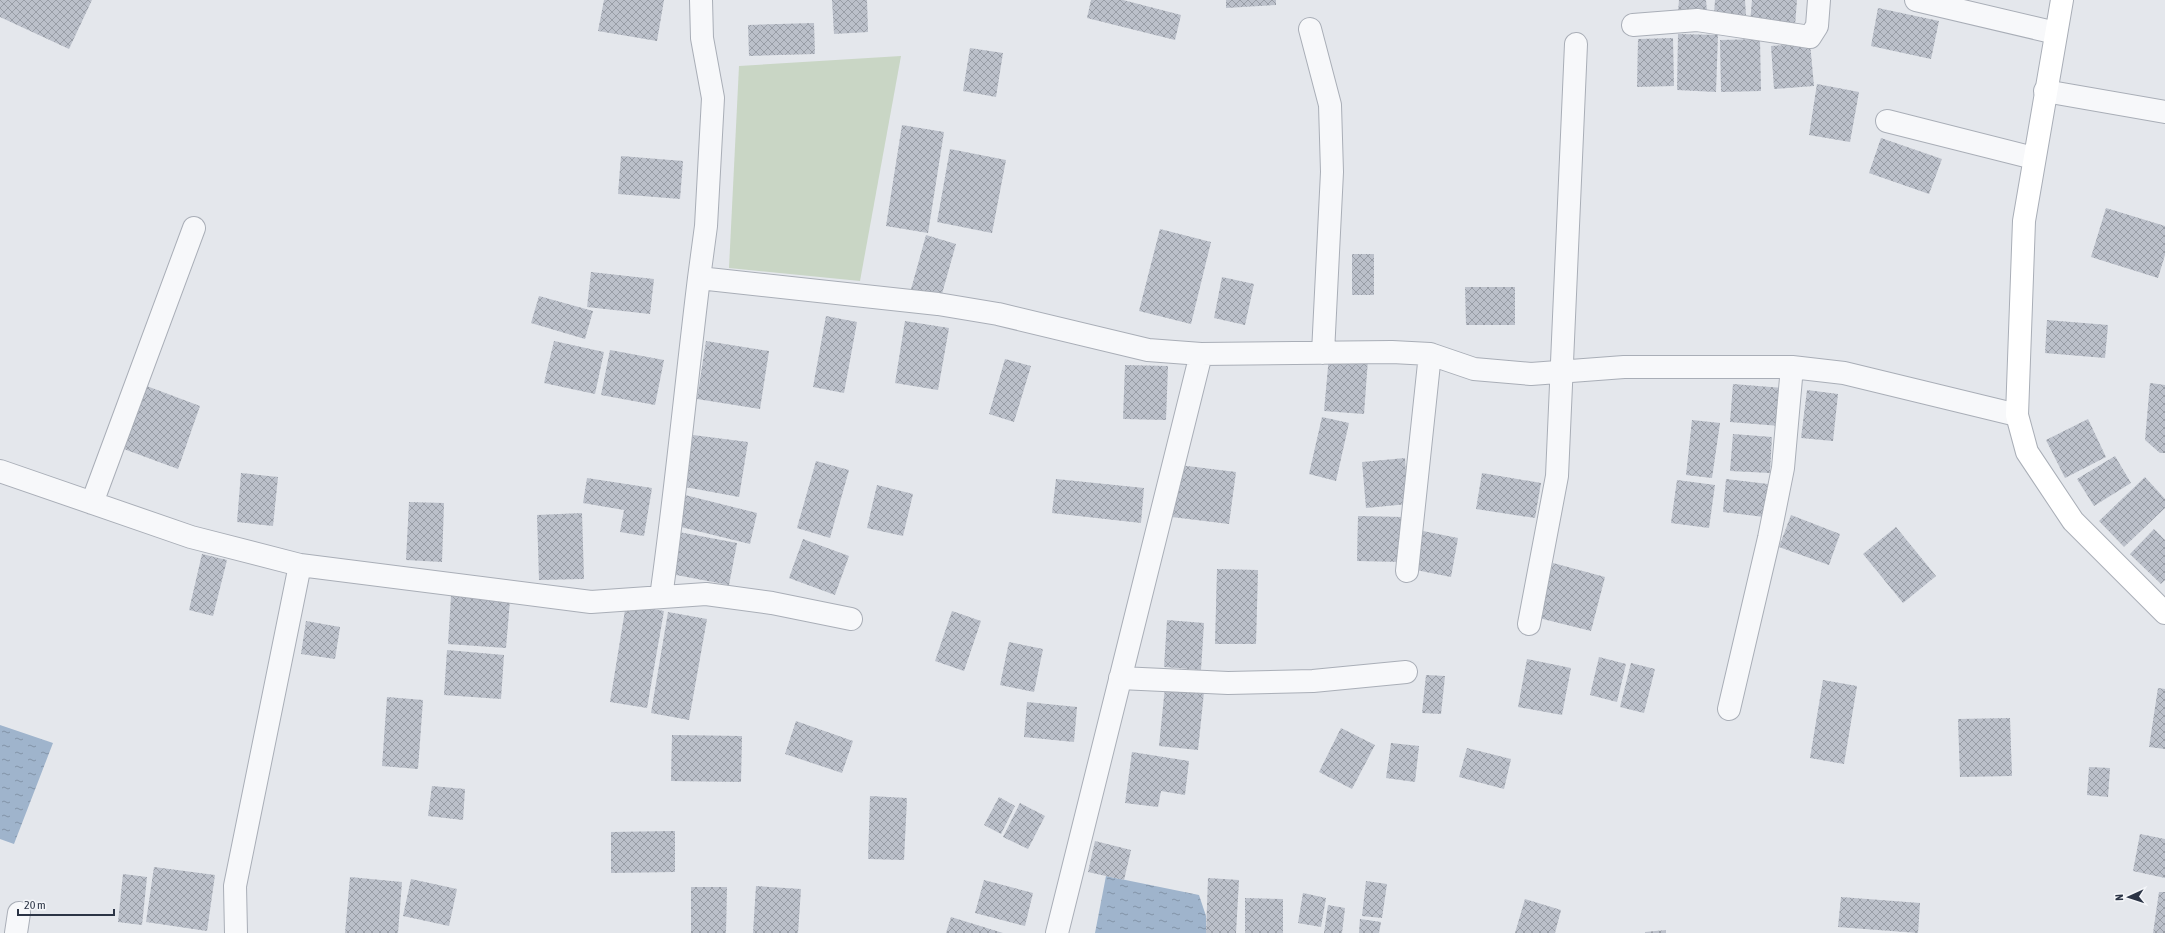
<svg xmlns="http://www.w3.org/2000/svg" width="2165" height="933" font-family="'Asap Condensed',sans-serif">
	<defs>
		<pattern id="water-ripples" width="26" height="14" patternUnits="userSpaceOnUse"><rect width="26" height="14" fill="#9fb4cc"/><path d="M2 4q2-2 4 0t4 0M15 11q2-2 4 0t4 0" fill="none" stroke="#8293a7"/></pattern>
		<pattern id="building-cross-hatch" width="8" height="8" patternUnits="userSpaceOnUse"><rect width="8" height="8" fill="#bbc0ca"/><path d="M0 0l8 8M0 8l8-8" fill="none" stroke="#989da6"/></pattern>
	</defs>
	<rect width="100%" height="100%" fill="#e4e7ec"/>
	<!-- green -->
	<path fill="#c9d6c5" d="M901,56l-41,225 -131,-13 10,-202z"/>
	<!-- water -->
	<path fill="url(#water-ripples)" d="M0,725l53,18 -39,101 -14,-5z
		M1106,876l93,19 7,21v17h-111z"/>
	<!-- building -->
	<path fill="url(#building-cross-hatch)" d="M0,0h92l-23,49 -69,-32z
		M604,0h60l-7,41 -59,-10z
		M832,0h35l1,32 -34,2z
		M1091,0h32l58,15 -6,25 -88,-22z
		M1226,0h50v5l-50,3z
		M1679,0h27l1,11 -29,1z
		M1715,0h30l1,15 -32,-1z
		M1752,0h45l-2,26 -45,-3z
		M1878,8l61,13 -8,38 -60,-13z
		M814,23l1,31 -66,2 -1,-31z
		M1678,34l40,1 -2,57 -39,-2z
		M1673,38l1,48 -37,1 1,-48z
		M1760,39l1,52 -40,1 -1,-52z
		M1810,43l4,43 -40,3 -3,-43z
		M970,48l33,5 -7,44 -33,-6z
		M1817,84l42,8 -9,50 -41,-7z
		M902,125l42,7 -16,101 -42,-7z
		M1881,138l61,21 -13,35 -60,-21z
		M950,149l56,11 -14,73 -55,-11z
		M621,156l62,5 -3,38 -62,-5z
		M2106,208l59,18v29l-7,23 -67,-21z
		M1160,229l51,13 -20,82 -52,-13z
		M926,235l30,9 -16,57 -30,-8z
		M1352,254h22v41h-22z
		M591,272l63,7 -4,35 -63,-7z
		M1222,277l32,7 -9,41 -31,-7z
		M1465,287h50v38h-49z
		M539,296l54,15 -8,28 -54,-16z
		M826,316l31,6 -13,71 -31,-6z
		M2047,320l61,5 -3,33 -60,-5z
		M905,321l44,7 -11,62 -43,-7z
		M554,341l50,11 -9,42 -51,-11z
		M706,341l63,10 -9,58 -63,-10z
		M610,350l54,10 -9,45 -54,-10z
		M1329,356l39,3 -4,55 -40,-3z
		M1005,359l26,7 -17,56 -25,-8z
		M1125,365l43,1 -2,54 -43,-1z
		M2150,383l15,2v68h-5l-15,-13z
		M1733,384l49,4 -2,38 -50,-4z
		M144,385l56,21 -22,63 -57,-21z
		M1807,390l31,4 -5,47 -32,-3z
		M1322,417l27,6 -13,58 -27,-7z
		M2088,419l18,38 -41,21 -19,-38z
		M1692,420l28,3 -8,55 -26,-3z
		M1733,434l39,3 -2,36 -40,-2z
		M693,435l55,7 -9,55 -54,-10z
		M2115,456l16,27 -37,23 -17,-27z
		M1405,458l3,46 -42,4 -4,-46z
		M816,461l33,9 -19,68 -33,-10z
		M1179,465l57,7 -7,52 -57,-7z
		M241,473l37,4 -5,49 -36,-4z
		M1482,473l59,10 -6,35 -59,-9z
		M2145,477l20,22v9l-41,39 -25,-26z
		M587,478l65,10 -8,48 -24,-4 4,-22 -41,-7z
		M1056,479l88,9 -3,35 -89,-10z
		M1726,479l42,5 -4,33 -41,-5z
		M1677,480l38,5 -6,43 -38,-5z
		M877,485l36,9 -10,42 -36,-8z
		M685,495l72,18 -7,31 -73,-18z
		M409,502l35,1 -2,59 -36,-2z
		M582,513l2,66 -45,1 -2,-65z
		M1791,515l49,19 -11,31 -50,-18z
		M1358,516l44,1 -1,45 -44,-1z
		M1896,527l40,49 -33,27 -40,-49z
		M2154,529l11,11v40l-4,4 -31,-30z
		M1423,531l35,7 -7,39 -35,-7z
		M679,532l58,11 -8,42 -58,-11z
		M803,539l46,17 -14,39 -46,-17z
		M202,554l25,6 -14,56 -24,-6z
		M1553,563l52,14 -14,54 -52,-13z
		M1217,569l41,1 -2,74h-41z
		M451,596l59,4 -4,48 -58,-4z
		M626,604l38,7 -17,97 -37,-6z
		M952,611l29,10 -17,50 -29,-10z
		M668,612l39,7 -18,101 -38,-7z
		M1167,620l37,3 -3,47 -37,-3z
		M306,621l34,6 -5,32 -34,-5z
		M1009,642l34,7 -9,43 -34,-7z
		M447,650l57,5 -3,44 -57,-4z
		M1599,657l27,7 -9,38 -27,-7z
		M1527,659l44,9 -9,47 -44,-8z
		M1631,663l24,6 -11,44 -24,-6z
		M1426,675l19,1 -4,38 -19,-1z
		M1823,680l34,6 -13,78 -34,-6z
		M1165,687l39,5 -6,58 -39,-4z
		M2158,688l7,1v60l-16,-2z
		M387,697l36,3 -5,69 -36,-3z
		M1027,702l50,5 -3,35 -50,-5z
		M2010,718l2,58 -52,1 -2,-58z
		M796,721l57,20 -11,32 -57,-19z
		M1341,728l34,17 -23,44 -33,-17z
		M672,735l70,1 -1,46 -70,-1z
		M1391,743l28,3 -4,36 -29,-4z
		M1467,748l44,11 -7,30 -45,-12z
		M1132,752l57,9 -4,34 -24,-4 -3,16 -33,-4z
		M2089,767l21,1 -2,29 -21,-2z
		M432,786l33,3 -2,31 -35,-4z
		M870,796l37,2 -3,62 -36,-1z
		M999,797l16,9 -14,28 -17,-9z
		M1020,803l25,13 -17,33 -25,-12z
		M675,831v41l-64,1v-41z
		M2140,834l25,5v39l-32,-7z
		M1095,841l36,9 -7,30 -36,-8z
		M154,867l61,8 -8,56 -61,-9z
		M123,874l24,3 -5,48 -24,-3z
		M350,877l52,5 -4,51h-53z
		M1208,878l31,2 -3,53h-30z
		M411,879l46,10 -8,37 -46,-10z
		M984,880l49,13 -8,33 -50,-13z
		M1366,881l21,3 -5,34 -20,-2z
		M756,886l45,3 -3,44h-45z
		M691,887h36l-1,46h-35z
		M2159,892h6v41h-12z
		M1303,893l23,5 -5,29 -23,-4z
		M1841,897l79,6 -2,30 -80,-6z
		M1245,898l38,1v34h-38z
		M1525,899l36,11 -6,23h-40z
		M1328,905l17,3 -3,25h-18z
		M951,917l52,16h-57z
		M1360,919l21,3 -2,11h-20z
		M1666,930v3h-21v-1z"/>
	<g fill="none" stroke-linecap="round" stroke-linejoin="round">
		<!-- street casing -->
		<g stroke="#a9aeb7" stroke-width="24">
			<path id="street" d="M701,0l1,38 11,60 -7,128 -7,52 239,26 60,10 150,36 53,4 191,-2 38,2 44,15 57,5 93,-7h168l52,6 173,42
				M1916,0l140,33
				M1633,25l64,-5 113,17 7,-11 2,-26
				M1310,29l20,76 2,67 -9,181
				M2045,91l120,21
				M1887,121l147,37
				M0,471l191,66 109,28 291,37 115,-8 66,9 79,16
				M92,503l102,-275
				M1407,571l23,-217
				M661,597c15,-106 25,-213 38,-319
				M1529,624l28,-148 19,-432
				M1120,678l108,5 85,-2 93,-9
				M1729,709l40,-171 14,-70 9,-101
				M16,933l3,-20
				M236,933l-1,-47 65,-321
				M1057,933l144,-579"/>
		</g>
		<!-- secondary casing -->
		<g stroke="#a9aeb7" stroke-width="24">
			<path id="secondary" d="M2062,0l-38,221 -7,194 10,37 46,69 92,92"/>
		</g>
		<!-- street -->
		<use href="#street" stroke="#f7f8fa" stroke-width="22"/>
		<!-- secondary -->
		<use href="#secondary" stroke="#fff" stroke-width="22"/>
	</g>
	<!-- north arrow -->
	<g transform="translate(2129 897) rotate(267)" stroke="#f4f6f9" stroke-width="3" paint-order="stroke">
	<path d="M0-3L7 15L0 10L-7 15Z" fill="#2b3445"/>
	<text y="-6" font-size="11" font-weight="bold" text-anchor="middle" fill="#2b3445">N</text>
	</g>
	<!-- scale -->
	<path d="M18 909v6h96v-6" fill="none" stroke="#2b3445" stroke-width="2"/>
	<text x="24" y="909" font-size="12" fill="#2b3445" stroke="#f4f6f9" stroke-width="3" paint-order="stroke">20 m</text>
</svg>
